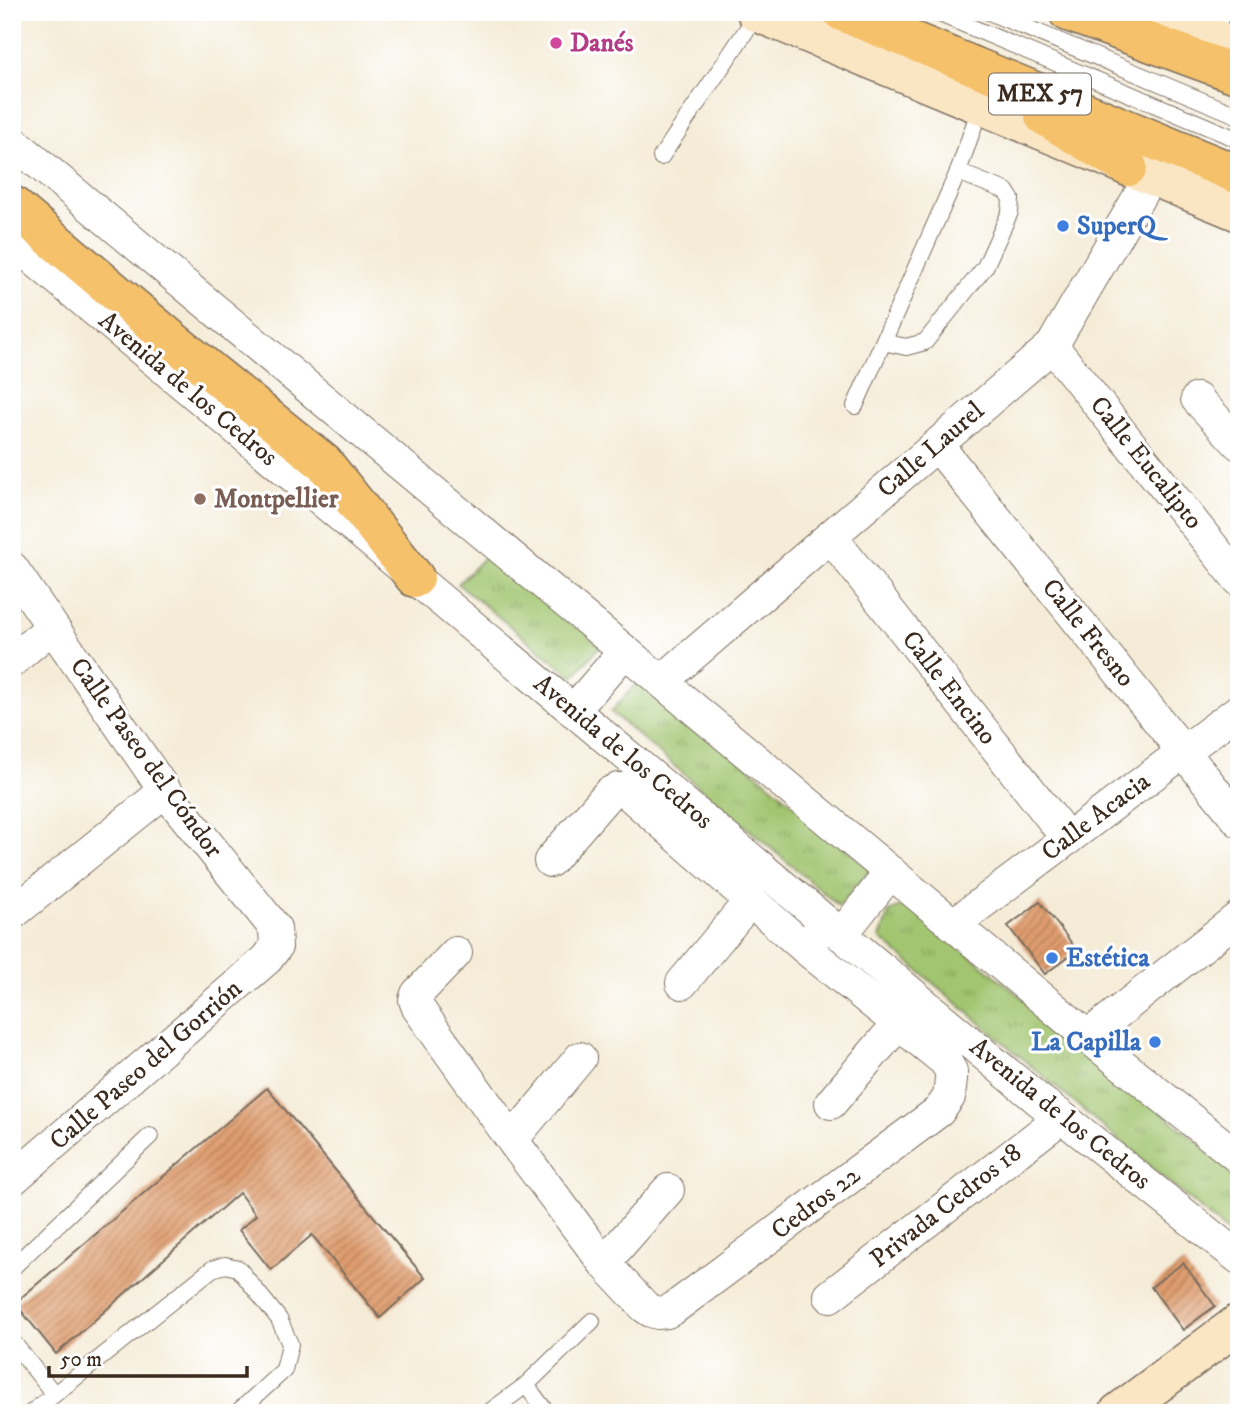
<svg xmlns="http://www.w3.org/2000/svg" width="1251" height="1425" font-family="'IM FELL DW Pica',serif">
	<defs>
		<pattern id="grass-tufts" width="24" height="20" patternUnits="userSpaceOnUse" patternTransform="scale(1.75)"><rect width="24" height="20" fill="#a1c56f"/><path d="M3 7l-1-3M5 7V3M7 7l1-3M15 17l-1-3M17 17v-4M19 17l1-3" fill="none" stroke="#84a05b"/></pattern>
		<pattern id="building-hatch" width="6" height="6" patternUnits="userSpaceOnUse" patternTransform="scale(1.75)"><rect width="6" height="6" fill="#df9d6e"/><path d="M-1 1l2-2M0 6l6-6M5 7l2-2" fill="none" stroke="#b6805a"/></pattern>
	</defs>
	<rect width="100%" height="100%" fill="#fff"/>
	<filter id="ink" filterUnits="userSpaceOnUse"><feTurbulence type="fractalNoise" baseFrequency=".0143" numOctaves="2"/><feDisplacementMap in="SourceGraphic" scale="14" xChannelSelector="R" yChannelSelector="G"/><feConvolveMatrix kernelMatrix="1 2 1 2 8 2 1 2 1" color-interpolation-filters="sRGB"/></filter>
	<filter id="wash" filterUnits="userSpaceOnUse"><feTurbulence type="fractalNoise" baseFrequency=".00686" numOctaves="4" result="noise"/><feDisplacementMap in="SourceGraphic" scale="28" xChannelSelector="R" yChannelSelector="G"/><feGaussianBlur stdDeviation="1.57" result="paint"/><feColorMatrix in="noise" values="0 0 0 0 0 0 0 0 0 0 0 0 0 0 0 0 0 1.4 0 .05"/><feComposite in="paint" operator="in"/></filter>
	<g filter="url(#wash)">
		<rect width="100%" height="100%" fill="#f5ecd8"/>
		<!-- grass -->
		<path fill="url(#grass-tufts)" stroke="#6e7846" stroke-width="2" d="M492,549l110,95 -29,33 -115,-93z
			M642,677l229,192 -32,37 -228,-194z
			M908,904l331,272v66l-359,-304 9,-26z"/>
		<g id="blocks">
			<!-- building -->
			<path fill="url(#building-hatch)" d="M1040,902l37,48 -32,24 -37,-48z
				M267,1088l158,190 -45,40 -68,-83 -41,35 -32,-40 17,-15 -17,-22 -183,161 -41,-51z
				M1183,1263l32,43 -32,24 -32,-43z"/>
		</g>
	</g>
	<g filter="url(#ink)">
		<use href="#blocks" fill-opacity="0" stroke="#7c6e5f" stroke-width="2"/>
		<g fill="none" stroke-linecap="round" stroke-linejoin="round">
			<!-- service casing -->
			<g stroke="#7c6e5f" stroke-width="18">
				<path id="service" d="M935,12l304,128
					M989,12l250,104
					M1209,36l15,-24
					M661,157l97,-144
					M883,342l23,5 19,-5 60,-75 25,-55 1,-13 -5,-8 -48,-19
					M855,406l103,-234 23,-67
					M12,1268l138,-132
					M12,1341l42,53
					M526,1385l21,28
					M31,1413l181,-144 13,-4 13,3 41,51 11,25 -6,26 -47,43
					M488,1413l38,-28 66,-64"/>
			</g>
			<!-- minor casing -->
			<g stroke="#7c6e5f" stroke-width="34">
				<path id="minor" d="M12,141l1092,909 135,108
					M12,241l1028,860 22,16 177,141
					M1052,346l187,234
					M1197,399l42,45
					M937,445l302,376
					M831,537l237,302
					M12,568l153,223 110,137 1,19 -9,12 -255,221
					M12,661l40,-34
					M662,681l390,-335 99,-170
					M573,711l52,-60
					M550,861l59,-68 9,-4h5l182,159 14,-17
					M12,914l153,-123
					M954,924l285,-214
					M841,935l50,-63
					M456,953l-39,41 -2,6 3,8 94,132 92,123 41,44 6,4 7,2 9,-1 7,-4 265,-197 10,-14 2,-18v-8l-6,-10 -140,-113
					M682,983l68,-82
					M1088,1036l151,-119
					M831,1103l67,-79
					M512,1140l68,-82
					M604,1263l64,-73
					M830,1296l232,-179"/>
			</g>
			<!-- secondary casing -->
			<g stroke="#7c6e5f" stroke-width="41">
				<path id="secondary" d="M756,12l483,200
					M1148,12l91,36
					M1118,1413l121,-90"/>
			</g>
			<!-- trunk casing -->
			<g stroke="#7c6e5f" stroke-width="41">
				<path id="trunk" d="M842,12l397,163
					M1068,12l171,63
					M1044,116l84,51
					M12,205l160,135 152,123 91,115"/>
			</g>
			<!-- service -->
			<use href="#service" stroke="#fff" stroke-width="16"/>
			<!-- minor -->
			<use href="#minor" stroke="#fff" stroke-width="32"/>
			<!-- secondary -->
			<use href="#secondary" stroke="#fbe6c4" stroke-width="38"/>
			<!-- trunk -->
			<use href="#trunk" stroke="#f5c16b" stroke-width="38"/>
		</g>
	</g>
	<!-- markers -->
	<circle fill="#d1479c" stroke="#fff" stroke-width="2.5" cx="556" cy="43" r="7"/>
	<g fill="#3f7fe0" stroke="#fff" stroke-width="2.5">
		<circle cx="1063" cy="226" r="7"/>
		<circle cx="1052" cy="958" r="7"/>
		<circle cx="1155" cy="1042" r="7"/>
	</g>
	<circle fill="#8d6e63" stroke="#fff" stroke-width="2.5" cx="200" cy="499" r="7"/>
	<g text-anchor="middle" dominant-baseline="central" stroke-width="6" stroke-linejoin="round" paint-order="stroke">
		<!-- shield labels -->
		<rect fill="#fff" stroke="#766a62" stroke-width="2" x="989" y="73.5" width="102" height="41" rx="5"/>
		<g font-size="24" font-weight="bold" fill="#3b2a1e">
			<text x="1040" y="94">MEX 57</text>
		</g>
		<!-- hotel labels -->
		<g font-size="26" font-weight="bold" fill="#b23c85" stroke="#fff" text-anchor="start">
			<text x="570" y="43">Danés</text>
		</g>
		<!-- shop labels -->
		<g font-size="26" font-weight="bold" fill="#366cbe" stroke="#fff" text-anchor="start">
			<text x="1077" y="226">SuperQ</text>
			<text x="1066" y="958">Estética</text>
			<text x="1141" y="1042" text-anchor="end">La Capilla</text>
		</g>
		<!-- street labels -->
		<g font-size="26" fill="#3b2a1e" stroke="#fff">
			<text transform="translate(188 389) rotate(40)">Avenida de los Cedros</text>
			<text transform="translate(931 450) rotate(-41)">Calle Laurel</text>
			<text transform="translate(1146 463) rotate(51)">Calle Eucalipto</text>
			<text transform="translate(1088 633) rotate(51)">Calle Fresno</text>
			<text transform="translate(949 688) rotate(52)">Calle Encino</text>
			<text transform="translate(623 752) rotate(40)">Avenida de los Cedros</text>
			<text transform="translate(146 758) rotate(54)">Calle Paseo del Cóndor</text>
			<text transform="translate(1096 817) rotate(-37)">Calle Acacia</text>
			<text transform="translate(146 1065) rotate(-41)">Calle Paseo del Gorrión</text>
			<text transform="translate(1060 1114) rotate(39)">Avenida de los Cedros</text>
			<text transform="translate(816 1203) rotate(-37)">Cedros 22</text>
			<text transform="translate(946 1206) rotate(-38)">Privada Cedros 18</text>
		</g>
		<!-- education labels -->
		<g font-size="26" font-weight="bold" fill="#785e54" stroke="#fff" text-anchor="start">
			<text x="214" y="499">Montpellier</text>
		</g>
	</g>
	<!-- margin -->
	<rect width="1251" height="1425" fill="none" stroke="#fff" stroke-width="42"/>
	<!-- scale -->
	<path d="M49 1366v10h198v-10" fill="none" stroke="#3b2a1e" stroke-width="3.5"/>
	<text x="60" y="1366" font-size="21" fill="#3b2a1e" stroke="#ffffff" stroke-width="5" paint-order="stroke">50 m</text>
</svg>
